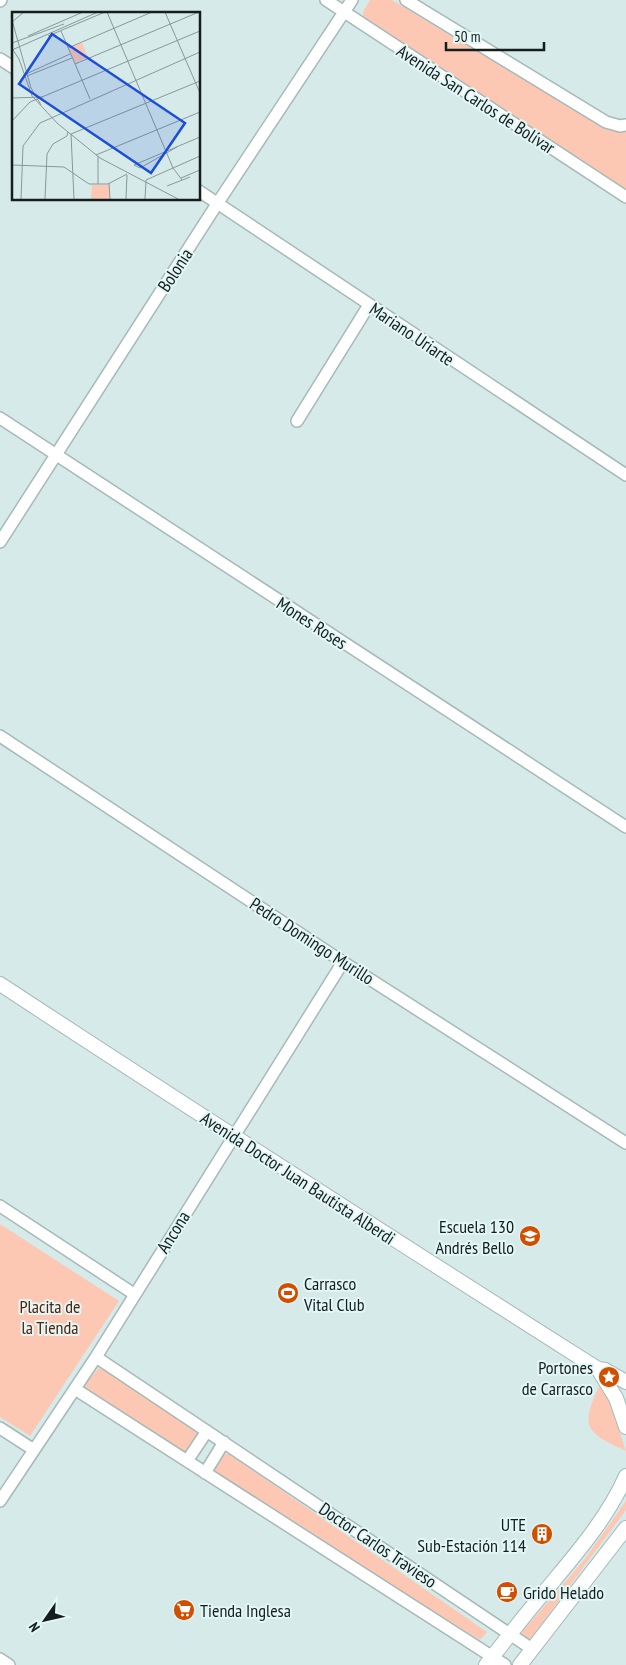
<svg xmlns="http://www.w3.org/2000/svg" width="626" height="1665" font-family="'PT Sans Narrow',sans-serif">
	<rect width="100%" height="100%" fill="#d6eaea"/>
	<!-- green -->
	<path fill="#fdc8b3" d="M370,0h22l197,119 20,11 17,1v59l-262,-170 -1,-8z
		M0,1224l119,77 -89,135 -30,-19z
		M99,1368l10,4 86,58 2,5 -13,20 -100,-65 3,-8z
		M600,1385l6,6 20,60c-40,-18 -47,-24 -26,-66z
		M223,1454h6l258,178 -7,8 -265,-164 -3,-5z
		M626,1501v9l-95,128 -5,2 -4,-6 1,-3 61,-71z"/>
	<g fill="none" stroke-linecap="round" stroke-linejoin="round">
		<!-- minor casing -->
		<g stroke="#a6b9b9" stroke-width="14">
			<path id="minor" d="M326,0l300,197
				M406,0l200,122 14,4 6,-1
				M0,1l1,-1
				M0,59l14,9
				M199,191l427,284
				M0,418l626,409
				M297,421l72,-116
				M0,542l217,-338 135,-204
				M0,736l343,226 283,181
				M0,1206l134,88
				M96,1357l436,292
				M75,1389l430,276
				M0,1428l34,22
				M187,1461l20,-30
				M205,1473l19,-31
				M0,1501l96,-144 247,-395
				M0,1659l9,6"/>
		</g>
		<!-- tertiary casing -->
		<g stroke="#a6b9b9" stroke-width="16">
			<path id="tertiary" d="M0,984c198,130 398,258 598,385l7,1 21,12
				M598,1369l18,29 10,29
				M486,1665c19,-24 36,-47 56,-70 31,-38 64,-74 84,-119
				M520,1665l106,-137"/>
		</g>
		<!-- minor -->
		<use href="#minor" stroke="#fff" stroke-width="11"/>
		<!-- tertiary -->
		<use href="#tertiary" stroke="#fff" stroke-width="14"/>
	</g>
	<!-- icons -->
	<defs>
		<g id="school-disc" transform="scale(1.125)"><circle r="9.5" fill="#d34f00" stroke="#e3f7f7"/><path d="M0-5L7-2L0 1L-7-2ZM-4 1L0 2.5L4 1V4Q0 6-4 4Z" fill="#fff"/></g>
		<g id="stadium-disc" transform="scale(1.125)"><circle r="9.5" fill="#d34f00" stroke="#e3f7f7"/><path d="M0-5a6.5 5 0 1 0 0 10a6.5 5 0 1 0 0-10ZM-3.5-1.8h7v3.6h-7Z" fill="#fff"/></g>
		<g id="sight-disc" transform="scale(1.125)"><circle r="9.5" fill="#d34f00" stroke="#e3f7f7"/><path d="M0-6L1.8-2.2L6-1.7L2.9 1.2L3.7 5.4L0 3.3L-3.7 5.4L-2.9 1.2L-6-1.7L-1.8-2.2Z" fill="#fff"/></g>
		<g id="building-disc" transform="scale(1.125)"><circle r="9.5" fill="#d34f00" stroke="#e3f7f7"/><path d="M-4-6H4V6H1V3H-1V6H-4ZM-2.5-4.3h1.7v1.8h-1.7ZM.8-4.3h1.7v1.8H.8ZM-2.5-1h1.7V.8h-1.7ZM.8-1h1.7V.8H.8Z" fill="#fff"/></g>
		<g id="cafe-disc" transform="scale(1.125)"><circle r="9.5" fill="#d34f00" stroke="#e3f7f7"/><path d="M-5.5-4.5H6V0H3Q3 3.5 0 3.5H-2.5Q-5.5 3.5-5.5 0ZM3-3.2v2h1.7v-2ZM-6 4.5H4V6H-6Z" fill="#fff"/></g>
		<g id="supermarket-disc" transform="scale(1.125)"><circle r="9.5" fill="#d34f00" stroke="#e3f7f7"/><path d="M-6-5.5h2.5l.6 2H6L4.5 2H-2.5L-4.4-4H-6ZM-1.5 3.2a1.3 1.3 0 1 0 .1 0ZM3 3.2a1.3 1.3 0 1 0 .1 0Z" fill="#fff"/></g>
	</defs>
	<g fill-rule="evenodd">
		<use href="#school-disc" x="530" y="1236"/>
		<use href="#stadium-disc" x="288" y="1293"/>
		<use href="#sight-disc" x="609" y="1377"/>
		<use href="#building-disc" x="542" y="1534"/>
		<use href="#cafe-disc" x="507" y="1592"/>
		<use href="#supermarket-disc" x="184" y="1610"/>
	</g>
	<g text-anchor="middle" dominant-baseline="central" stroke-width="4" stroke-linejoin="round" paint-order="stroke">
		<!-- street labels -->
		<g font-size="18" fill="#161d1d" stroke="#e3f7f7">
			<text transform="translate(476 99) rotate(33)">Avenida San Carlos de Bolívar</text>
			<text transform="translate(175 270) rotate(-57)">Bolonia</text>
			<text transform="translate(412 334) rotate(34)">Mariano Uriarte</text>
			<text transform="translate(312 623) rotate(33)">Mones Roses</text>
			<text transform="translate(312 941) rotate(33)">Pedro Domingo Murillo</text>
			<text transform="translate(298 1178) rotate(33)">Avenida Doctor Juan Bautista Alberdi</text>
			<text transform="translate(173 1232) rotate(-58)">Ancona</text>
			<text transform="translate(378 1545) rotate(34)">Doctor Carlos Travieso</text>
		</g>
		<!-- poi labels -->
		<g font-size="18" fill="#161d1d" stroke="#e3f7f7" text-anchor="end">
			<text x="514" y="1226">Escuela 130<tspan x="514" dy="21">Andrés Bello</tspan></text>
			<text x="304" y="1283" text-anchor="start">Carrasco<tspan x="304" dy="21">Vital Club</tspan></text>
			<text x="593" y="1367">Portones<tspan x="593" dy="21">de Carrasco</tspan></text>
			<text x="526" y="1524">UTE<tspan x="526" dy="21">Sub-Estación 114</tspan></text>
			<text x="523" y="1592" text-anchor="start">Grido Helado</text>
			<text x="200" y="1610" text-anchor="start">Tienda Inglesa</text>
		</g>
		<!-- park labels -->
		<g font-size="18" fill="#56220b" stroke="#e3f7f7">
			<text x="50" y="1306">Placita de<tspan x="50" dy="21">la Tienda</tspan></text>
		</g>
	</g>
	<!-- overview -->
	<g transform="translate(12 12)">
		<rect width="188" height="188" fill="#d6eaea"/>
		<path d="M70,31l6,14 -13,6 -6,-15zM80,173h17v14h-18z" fill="#fdc8b3"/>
		<path fill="none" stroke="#899898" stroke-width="1" d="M95,0l66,156 9,12M153,0l35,81M0,8l19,68 10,17M0,10l12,-10M49,19l29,68M16,24l55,-24M36,24l57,-24M0,31l52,-19M56,36l84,-36M0,38l86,-38M1,38l6,9 13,37 25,27 43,35 78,41M63,52l124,-52M14,62l44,-20M15,64l45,-18M0,86l31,-1M0,109l18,-19 170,-71M84,143l104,-43M0,153l52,2 25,17h19l19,-10M122,153l66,-28M122,153l6,3 37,-21M169,166l19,-8M97,171l1,16M86,172v-28M155,174l23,-9M9,187l2,-53 17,-23 160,-71M33,187l2,-45 6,-10 14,-8 1,-4M62,187l-3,-65 129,-53M114,187l1,-24M133,187l1,-19 54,-24"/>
		<path fill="#1d4ed8" fill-opacity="0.15" stroke="#1d4ed8" stroke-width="2.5" d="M40,22l133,89 -34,50 -132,-89z"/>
		<rect width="188" height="188" fill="none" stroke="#161d1d" stroke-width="2.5"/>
	</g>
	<!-- north arrow -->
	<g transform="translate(45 1620) rotate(236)" stroke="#e3f7f7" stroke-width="4" paint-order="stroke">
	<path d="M0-4L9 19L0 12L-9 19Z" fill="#161d1d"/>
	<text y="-8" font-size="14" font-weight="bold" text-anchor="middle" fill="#161d1d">N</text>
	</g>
	<!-- scale -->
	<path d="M446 42v8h98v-8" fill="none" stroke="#161d1d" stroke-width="2.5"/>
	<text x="454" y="42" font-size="15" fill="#161d1d" stroke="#e3f7f7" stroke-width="4" paint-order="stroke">50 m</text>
</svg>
